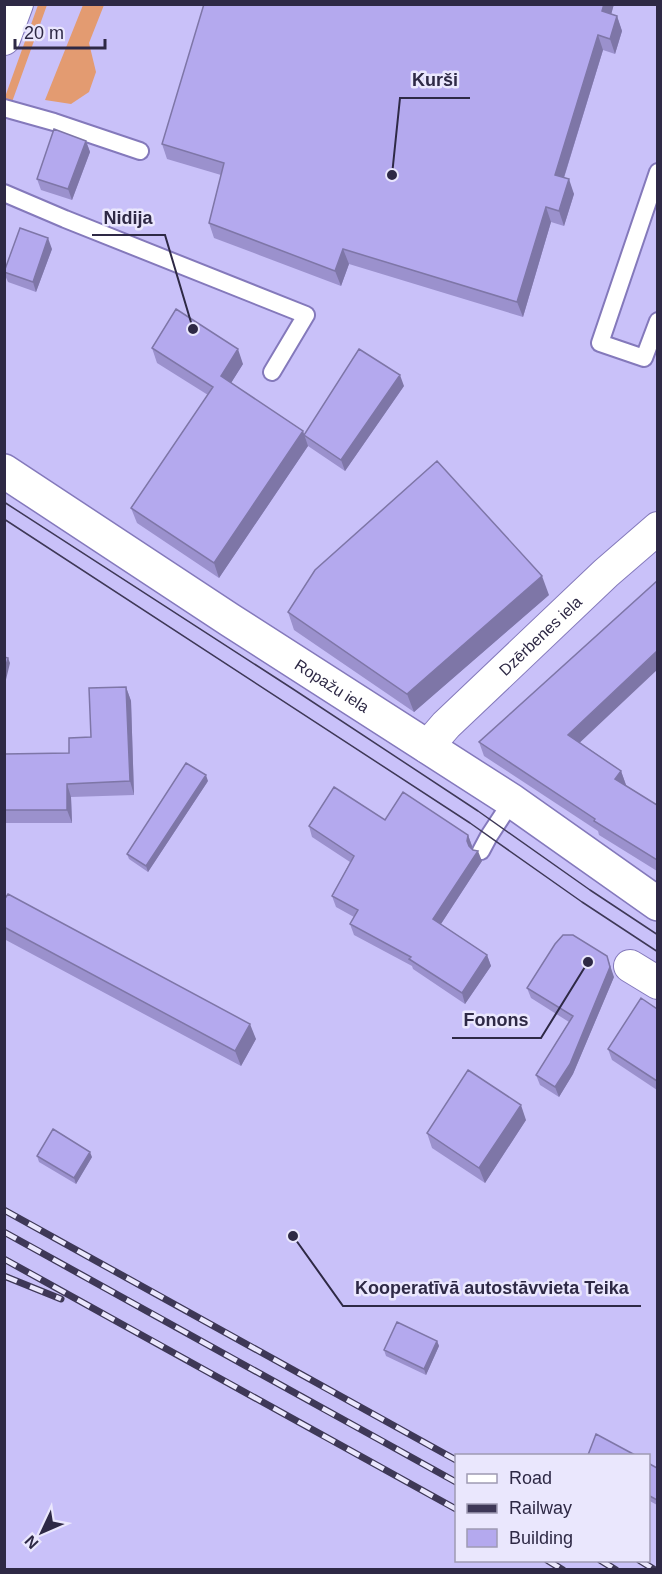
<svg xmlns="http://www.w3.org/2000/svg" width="662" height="1574" font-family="Arial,sans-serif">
	<rect width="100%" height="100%" fill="#c9c1f9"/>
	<!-- green -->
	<path fill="#e39b71" d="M38,5h9l-35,97 -7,-3v-2z
		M83,5h21l-15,38 7,29 -7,20 -18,12 -26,-4z"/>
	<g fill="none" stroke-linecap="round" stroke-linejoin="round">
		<!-- lane casing -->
		<g stroke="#8479bb" stroke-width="20">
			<path id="lane" d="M4,108l50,14 86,29
				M658,172l-58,171 44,15 14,-37
				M4,193l61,26 241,96 -34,57
				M481,851l8,-15 23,-35"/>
		</g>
		<!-- street casing -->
		<g stroke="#8479bb" stroke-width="34">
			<g id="street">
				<path d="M4,39l13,-35"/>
				<path id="s1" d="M427,747l19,-22 160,-152 52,-45"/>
				<path d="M630,966l28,17"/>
			</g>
		</g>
		<!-- secondary casing -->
		<g stroke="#8479bb" stroke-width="36">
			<g id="secondary">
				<path id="s2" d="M4,471l226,149 282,181 146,103"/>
			</g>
		</g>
		<!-- lane -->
		<use href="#lane" stroke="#fff" stroke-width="16"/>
		<!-- street -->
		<use href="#street" stroke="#fff" stroke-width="32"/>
		<!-- secondary -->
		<use href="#secondary" stroke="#fff" stroke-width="33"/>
		<!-- tram -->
		<path stroke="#3e3857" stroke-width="1.5" d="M4,502l289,187 185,122 112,79 68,45
			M4,519l466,304 112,79 76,50"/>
		<!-- rail casing -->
		<g stroke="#3e3857" stroke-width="7">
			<path id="rail" d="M4,1210l452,250
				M4,1232l452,250
				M4,1259l452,250
				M4,1276l57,23
				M547,1560l16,10
				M600,1560l16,10
				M639,1560l16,10"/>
		</g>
		<!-- rail -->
		<use href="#rail" stroke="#eae7fd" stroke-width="4.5" stroke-dasharray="14" stroke-linecap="butt"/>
	</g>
	<!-- wall -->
	<path fill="#9b91cd" d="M614,4l-3,10 6,2 5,15 -7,23 -12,-4 -39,128 10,16 -10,32 -13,-4 -28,95 -174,-53 -8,22 -127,-48 -5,-15 12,-48 -54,-16 -5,-15z
		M86,141l4,11 -18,48 -31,-10 -4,-11z
		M52,249l-16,43 -28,-10 -4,-9v-3z
		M152,348l91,16 -12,19 72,48 1,4 100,-49 -59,85 -37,-25 -89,132 -82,-55 -6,-15 77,-113 -51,-32z
		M549,595l-135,117 -120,-82 -6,-18z
		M126,687l5,14 3,94 -63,2 1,26h-68v-69l65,-1 22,-16z
		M479,742h101l41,29 5,14h-1l32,20v66l-58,-36 -1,-4 -114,-75z
		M208,781l-60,91 -19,-13 -2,-5z
		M385,820l83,15 4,11 -1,3 11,12 -41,63 46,31 4,11 -26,38 -52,-35 -1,-3 -58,-31 -4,-11 4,-7 -18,-10 -4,-11 18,-34 -38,-25 -3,-11z
		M4,900l252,139 -15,27 -237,-127z
		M614,977l-41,97 -14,23 -19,-12 -4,-10 33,-53 -38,-24 -4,-10z
		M657,1009v81l-45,-30 -4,-11z
		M526,1120l-41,63 -53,-35 -5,-15z
		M37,1156l55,1 -16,27 -37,-22z
		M437,1341l2,5 -13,29 -40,-19 -2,-6z
		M648,1463l9,5v37l-9,-5z"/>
	<!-- shaded-wall -->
	<path fill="#7e76a7" d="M604,4h10l-6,22 -6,-15z
		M617,16l5,15 -7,23 -5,-15z
		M598,35l5,15 -43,140 -5,-15z
		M86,141l4,11 -18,48 -4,-11z
		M569,179l5,15 -10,32 -5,-15z
		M546,207l5,15 -28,95 -6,-15z
		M48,238l4,11 -16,43 -3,-10z
		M343,249l6,15 -8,22 -6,-15z
		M238,349l5,15 -17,27 -5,-15z
		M400,375l4,11 -59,85 -4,-11z
		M303,431l5,15 -89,132 -5,-15z
		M542,576l7,19 -135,117 -7,-18z
		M657,651v19l-84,79 -5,-14z
		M8,658l2,5 -6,25v-15z
		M126,687l5,14 3,94 -4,-14z
		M621,771l5,14 -6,8 -5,-14z
		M206,775l2,6 -60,91 -2,-6z
		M67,784l4,13 1,26 -5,-13z
		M468,835l4,11 -1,6 -4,-11z
		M478,851l4,10 -45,69 -4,-11z
		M487,955l4,11 -26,38 -3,-11z
		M607,956l7,21 -41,97 -14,23 -4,-10z
		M250,1024l6,15 -15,27 -6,-15z
		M521,1105l5,15 -41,63 -6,-15z
		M90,1152l2,5 -16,27 -2,-6z
		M437,1341l2,5 -13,29 -2,-6z"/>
	<!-- building -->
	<path fill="#b4a9ee" stroke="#7e76a7" stroke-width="1.5" d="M204,4h400l-2,7 15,5 -7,23 -12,-4 -43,140 14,4 -10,32 -13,-4 -29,95 -174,-53 -8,22 -126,-48 15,-60 -62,-19z
		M54,129l32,12 -18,48 -31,-10z
		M20,228l28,10 -15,44 -29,-10z
		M176,309l62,40 -17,27 82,55 -89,132 -83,-55 82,-121 -61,-39z
		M359,349l41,26 -59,85 -37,-25z
		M437,461l105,115 -135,118 -119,-82 27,-42z
		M657,581v70l-89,84 53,36 -6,8 42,26v55l-63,-39 1,-2 -116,-77z
		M4,657l4,1 -4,15z
		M126,687l4,94 -63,3v26h-63v-56l65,-1v-15l22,-1 -2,-49z
		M186,763l20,12 -60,91 -19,-12z
		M334,787l51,33 18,-28 65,43 -1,6 2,5 4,4 5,1 -45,68 54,36 -25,38 -53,-34 2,-2 -61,-33 8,-14 -26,-14 22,-40 -45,-30z
		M8,894l242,130 -15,27 -231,-124v-27z
		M563,935h10l34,21 3,11 -40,97 -15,23 -19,-12 37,-59 -46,-28 28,-44z
		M641,998l16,11v72l-49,-32z
		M468,1070l53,35 -42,63 -52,-35z
		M53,1129l37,23 -16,26 -37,-22z
		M397,1322l40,19 -13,28 -40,-19z
		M596,1434l39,21h-47z
		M648,1463l9,5v32l-9,-5z"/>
	<g text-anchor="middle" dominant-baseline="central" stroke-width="5" stroke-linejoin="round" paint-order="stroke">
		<!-- street labels -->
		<g font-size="16" fill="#2e2945" stroke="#eae7fd">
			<text stroke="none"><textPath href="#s1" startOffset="159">Dzērbenes iela</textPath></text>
			<text stroke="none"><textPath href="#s2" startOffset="392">Ropažu iela</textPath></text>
		</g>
	</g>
	<!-- callouts -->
	<path fill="none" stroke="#2e2945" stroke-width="2" d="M392 175L400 98H470M193 329L165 235H92M588 962L541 1038H452M293 1236L343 1306H641"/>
	<g fill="#2e2945" stroke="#eae7fd" stroke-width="2">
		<circle cx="392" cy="175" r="6"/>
		<circle cx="193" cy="329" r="6"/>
		<circle cx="588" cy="962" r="6"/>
		<circle cx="293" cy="1236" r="6"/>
	</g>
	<g font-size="18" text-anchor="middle" font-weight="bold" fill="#2e2945" stroke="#eae7fd" stroke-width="5" stroke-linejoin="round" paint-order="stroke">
		<text x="435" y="86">Kurši</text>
		<text x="128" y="224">Nidija</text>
		<text x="496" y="1026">Fonons</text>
		<text x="492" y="1294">Kooperatīvā autostāvvieta Teika</text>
	</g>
	<!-- border -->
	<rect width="662" height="1574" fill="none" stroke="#2e2945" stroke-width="12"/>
	<!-- legend -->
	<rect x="455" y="1454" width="195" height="108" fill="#eae7fd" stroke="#9f9bb3" stroke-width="1.5"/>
	<rect x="467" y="1474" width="30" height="9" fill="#ffffff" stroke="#9f9bb3" stroke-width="1.5"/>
	<text x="509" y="1484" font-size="18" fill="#2e2945">Road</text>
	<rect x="467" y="1504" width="30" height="9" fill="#3e3857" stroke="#9f9bb3" stroke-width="1.5"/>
	<text x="509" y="1514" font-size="18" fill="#2e2945">Railway</text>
	<rect x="467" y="1529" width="30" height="18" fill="#b4a9ee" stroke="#9f9bb3" stroke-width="1.5"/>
	<text x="509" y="1544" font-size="18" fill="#2e2945">Building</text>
	<!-- north arrow -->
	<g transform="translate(42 1532) rotate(226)" stroke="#eae7fd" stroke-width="4.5" paint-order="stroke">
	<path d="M0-4.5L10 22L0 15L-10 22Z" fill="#2e2945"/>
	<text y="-9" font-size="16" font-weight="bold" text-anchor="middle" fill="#2e2945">N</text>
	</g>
	<!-- scale -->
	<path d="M15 39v9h90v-9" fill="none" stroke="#2e2945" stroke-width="3"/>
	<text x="24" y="39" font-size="18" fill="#2e2945" stroke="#eae7fd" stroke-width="4.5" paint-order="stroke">20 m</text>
</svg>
